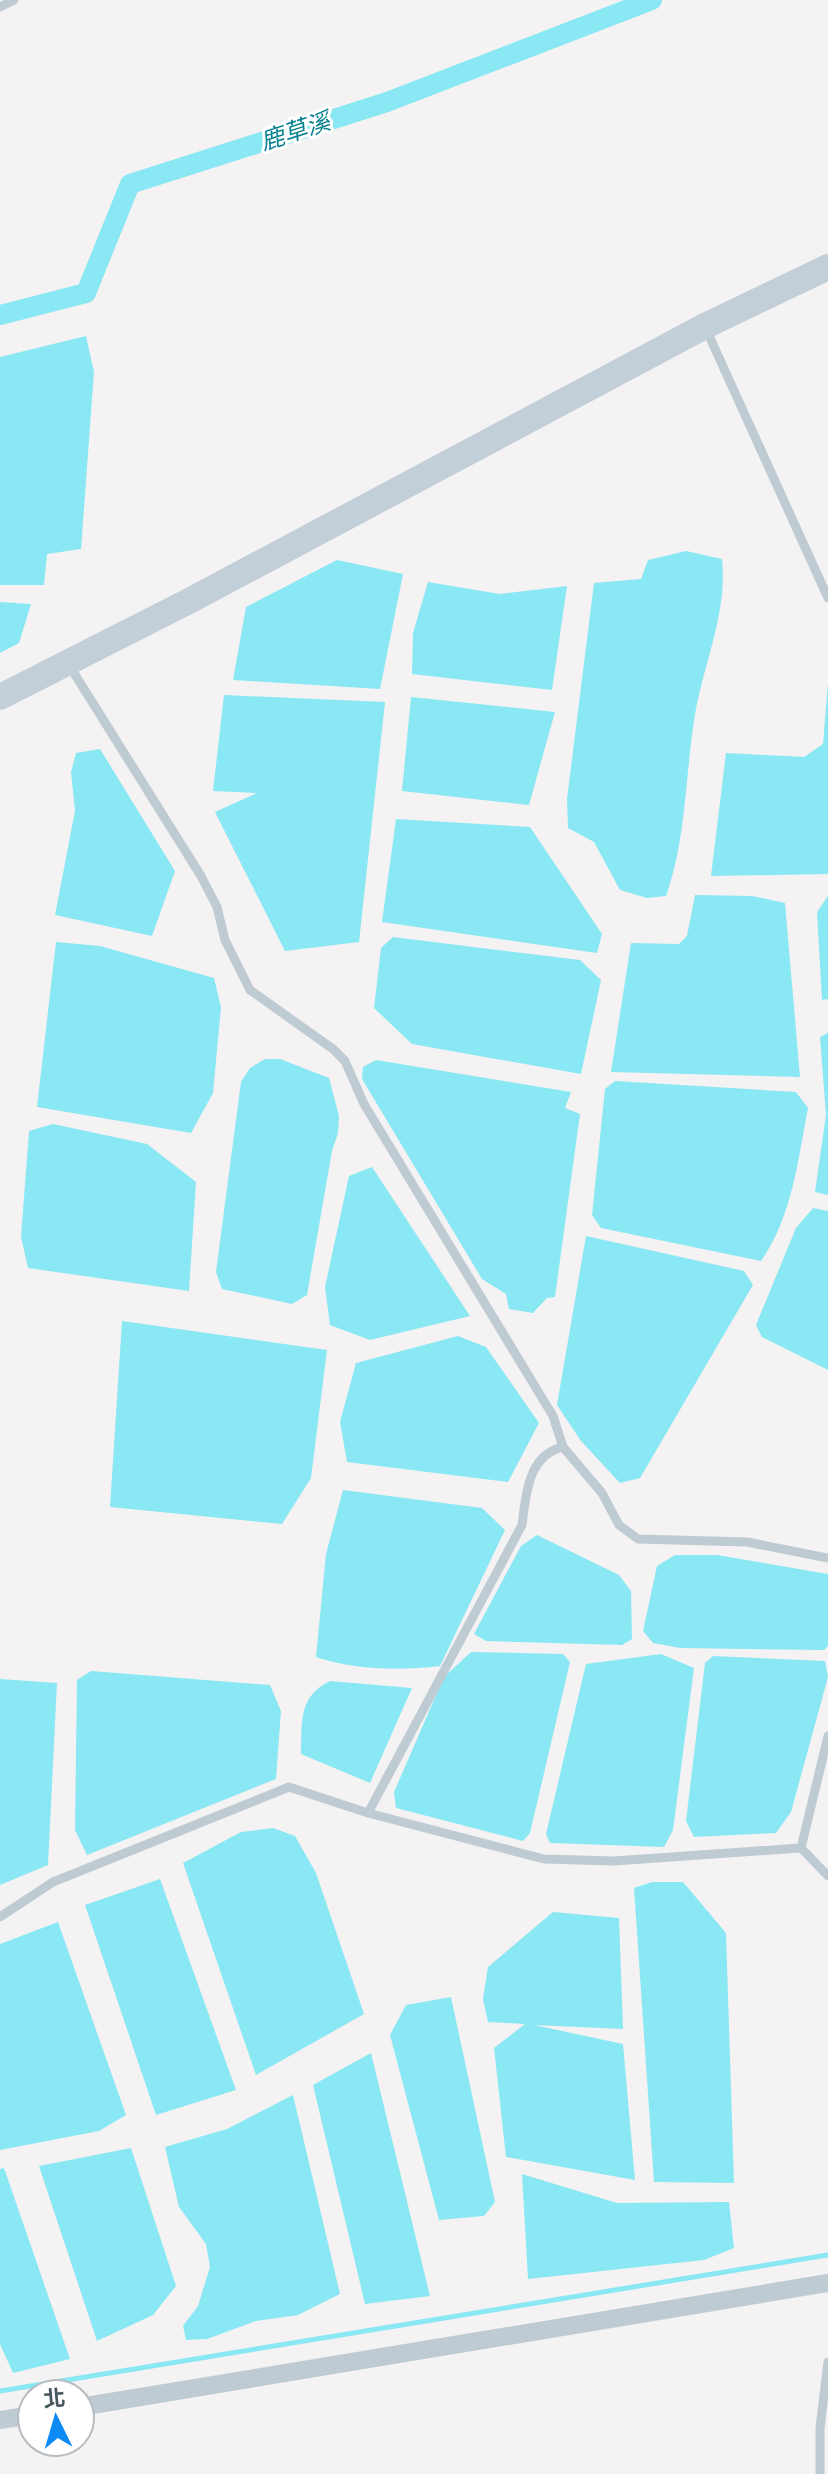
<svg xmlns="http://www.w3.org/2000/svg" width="828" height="2474" font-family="'Asap Condensed','Noto Sans TC',sans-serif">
	<rect width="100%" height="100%" fill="#f4f2f2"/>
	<!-- water -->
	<path fill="#89e8f3" d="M86,336l8,36 -13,177 -34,5 -3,31h-44v-228z
		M686,551l36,8c6,55 -20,107 -28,162 -9,58 -8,119 -28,175l-19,2 -27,-8 -26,-48 -26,-14 -1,-29 27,-216 47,-4 7,-19z
		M337,560l66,14 -23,115 -147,-9 13,-73z
		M428,582l72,12 67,-8 -15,104 -140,-16 1,-41z
		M0,602l31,2 -12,39 -19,10z
		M828,682v192l-117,2 15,-123 78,4 19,-13z
		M224,695l161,7 -26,240 -74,9 -70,-139 42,-19 -44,-2z
		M411,697l144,15 -26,93 -127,-14z
		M100,749l75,122 -23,65 -97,-21 20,-104 -4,-39 5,-19z
		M396,819l134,8 72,107 -5,19 -215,-31z
		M695,895l57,1 33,7 15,174 -189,-5 20,-129 48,1 8,-8z
		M828,896v103l-6,1 -5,-88z
		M393,937l187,23 21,20 -20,94 -169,-30 -38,-36 7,-60z
		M56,942l44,4 114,32 7,29 -8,86 -22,40 -154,-26z
		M828,1033v162l-13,-3 11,-77 -6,-78z
		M265,1059h15l49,19 10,38 -1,17 -6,18 -25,144 -15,9 -70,-15 -6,-17 25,-190 9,-14z
		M376,1060l195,32 -6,16 15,6 -25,183 -8,1 -14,15 -24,-4 -3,-15 -24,-15 -120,-200 1,-12z
		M615,1081l181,11 12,16c-10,52 -16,109 -47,153l-160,-33 -9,-13 13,-126z
		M53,1124l94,20 49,38 -7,109 -161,-23 -7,-31 8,-106z
		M372,1167l98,149 -100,24 -40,-15 -5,-38 24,-111z
		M813,1208l15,3v159l-66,-33 -6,-12 40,-97z
		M586,1236l158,35 9,14 -113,193 -20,5 -39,-42 -24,-36z
		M122,1321l205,29 -16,128 -29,46 -172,-17z
		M458,1336l28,11 53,76 -31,59 -161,-20 -7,-40 16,-59z
		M343,1490l139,18 23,22 -65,136c-42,5 -84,4 -124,-9l10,-103z
		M537,1535l82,40 12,16 1,48 -10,6 -136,-4 -12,-7 47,-88z
		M675,1555h42l111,19v72l-4,4 -144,-2 -27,-5 -10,-12 14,-65z
		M471,1652l92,2 7,8 -40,171 -7,8 -127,-33 -2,-16 50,-115z
		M661,1654l33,14 -21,162 -9,17 -114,-4 -4,-9 40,-170z
		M713,1656l112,5 3,16 -37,135 -15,21 -82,4 -8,-16 19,-158z
		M91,1671l179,14 11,26 -5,68 -189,76 -12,-25 2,-150z
		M0,1679l57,4 -9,182 -48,20z
		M330,1681l82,7 -42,95 -69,-29c1,-31 -3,-58 29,-73z
		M273,1828l22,8 21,37 48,141 -108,61 -73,-212 58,-31z
		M160,1879l76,211 -80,25 -71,-210z
		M652,1882h31l43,51 8,250 -80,-1 -20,-294z
		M553,1912l66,6 4,111 -89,-4 89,19 12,136 -129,-23 -12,-109 31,-24 -37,-2 -5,-23 5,-32z
		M58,1922l68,193 -27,16 -99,19v-206z
		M451,1997l44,205 -11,14 -45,4 -49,-185 16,-30z
		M371,2053l59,243 -65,8 -52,-219z
		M293,2095l47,199 -42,21 -42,6 -49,18 -21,1 -3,-14 15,-20 12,-39 -4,-23 -27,-37 -14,-60 62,-18z
		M131,2148l45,138 -23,29 -56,26 -58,-175z
		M4,2168l66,191 -57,14 -13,-29v-175z
		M522,2174l95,29 112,-1 5,46 -30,12 -176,19z"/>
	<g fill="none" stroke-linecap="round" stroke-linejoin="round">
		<!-- stream -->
		<path stroke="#89e8f3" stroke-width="5" d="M0,2391l828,-136"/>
		<!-- canal -->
		<path stroke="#89e8f3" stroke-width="20" d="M0,315l86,-22 44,-109 257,-82 265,-102"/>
		<!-- lane -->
		<path stroke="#bfcbd2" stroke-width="9" d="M0,7l14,-7
			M706,329l122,269
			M69,665l132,211 16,31 8,33 25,50 83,59 12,12 19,43 189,312 10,31
			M368,1813l154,-288c4,-31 6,-70 41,-78l39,46 17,32 19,14 109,3 81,16
			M801,1848l27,-112
			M0,1917l53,-35 236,-95 79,26 176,46 70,2 187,-13 27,28
			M820,2474v-46l8,-66"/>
		<!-- street -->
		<path stroke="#bfcbd2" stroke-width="18" d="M80,2407l748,-124
			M0,2420l32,-5"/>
		<!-- secondary -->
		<path stroke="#c2cfd9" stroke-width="26" d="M0,697l191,-97 514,-274 123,-59"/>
	</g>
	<g text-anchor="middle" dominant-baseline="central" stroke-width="6" stroke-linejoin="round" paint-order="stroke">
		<!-- water labels -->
		<g font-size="24" font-style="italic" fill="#06828f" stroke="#fff">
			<text transform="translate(295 131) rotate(-18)">鹿草溪</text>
		</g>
	</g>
	<!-- north arrow -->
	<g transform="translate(56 2418) rotate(355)"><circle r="38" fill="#ffffff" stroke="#b6bcc0" stroke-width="2"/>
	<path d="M0-6L14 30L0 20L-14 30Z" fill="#0d8af3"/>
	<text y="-12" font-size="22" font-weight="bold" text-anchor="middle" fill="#485861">北</text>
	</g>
</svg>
